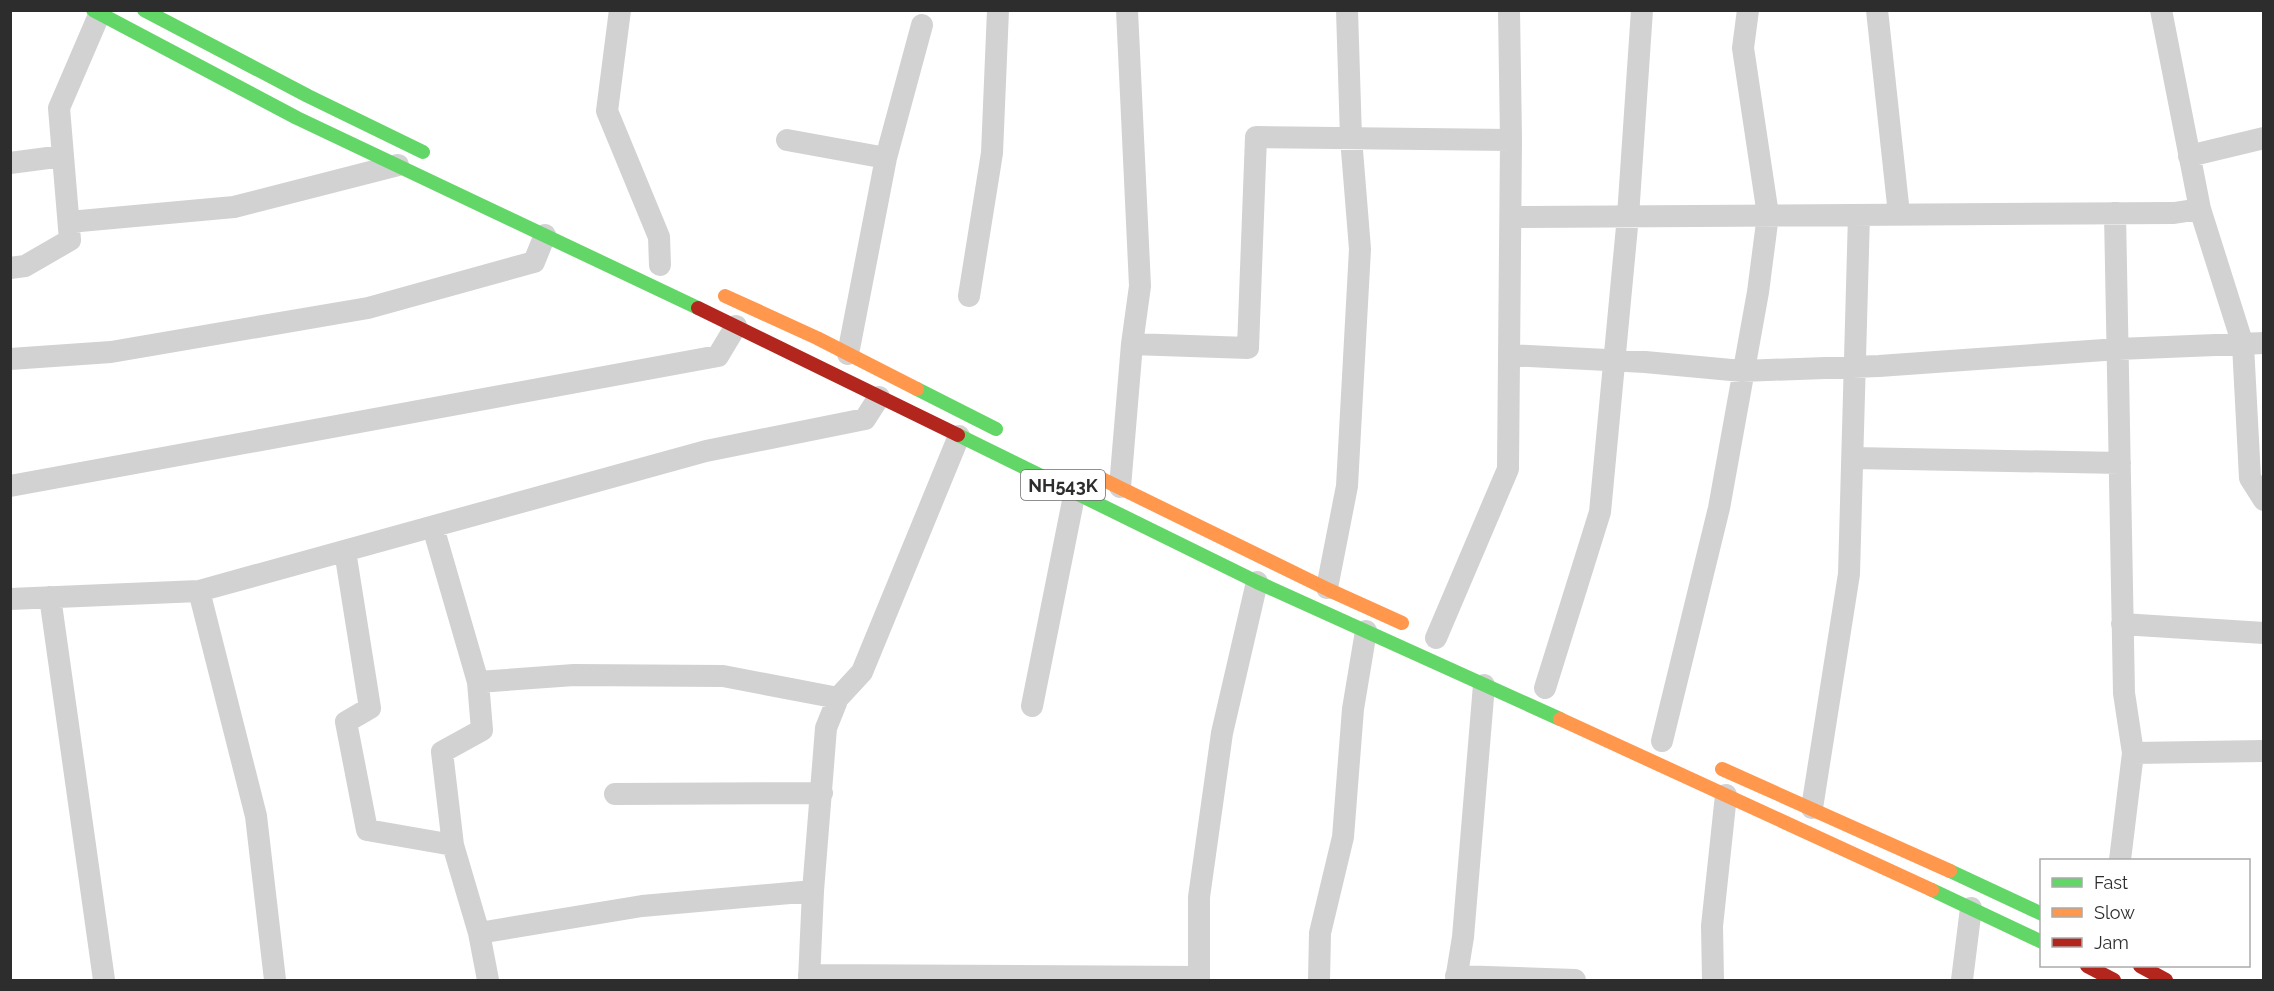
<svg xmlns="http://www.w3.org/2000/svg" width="2274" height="991" font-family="Raleway,sans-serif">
	<rect width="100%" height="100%" fill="#fff"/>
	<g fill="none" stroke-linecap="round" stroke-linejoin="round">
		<!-- street -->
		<path stroke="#d2d2d2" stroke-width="22" d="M620,10l-13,101 52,126 1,28
			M1877,10l22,204
			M2161,10l39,199 43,136 7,133 14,22
			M787,140l99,18
			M2189,156l75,-18
			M10,163l53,-7
			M2115,213l9,480 9,60 -13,107
			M1511,217l663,-4 26,-4
			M69,222l165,-15 164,-42
			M10,268l15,-2 45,-26 -11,-132 40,-93
			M969,296l23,-143 6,-143
			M1132,344l116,4 8,-211 255,3
			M848,354l38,-196 36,-133
			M1509,355l136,7 97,9 137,-5 239,-17 146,-6
			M10,359l101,-7 257,-44 166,-46 11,-27
			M1853,458l267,5
			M10,486l708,-130 18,-30
			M1120,487l12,-143 8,-58 -13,-276
			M433,527l45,155 96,-7 149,1 115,22
			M345,551l25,157 -24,14 21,108 86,15
			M1327,588l20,-102 13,-237 -9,-111 -4,-128
			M199,591l57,225 19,164
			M50,597l54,383
			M10,599l189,-8 507,-140 159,-32 14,-22
			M2122,624l142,9
			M1436,638l72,-169 3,-329 -2,-130
			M478,682l4,48 -40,22 11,93 26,88 9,47
			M1545,688l55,-176 28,-296 14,-206
			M1032,706l43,-215
			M1662,741l57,-233 39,-216 10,-77 -25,-167 5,-38
			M2133,753l131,-2
			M615,794l207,-1
			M1812,808l37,-234 10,-359
			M479,933l163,-27 171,-15
			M809,975l390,2
			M1456,976l119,4
			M809,980l4,-89 13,-163 12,-30 24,-26 97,-236
			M1199,980v-83l23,-164 35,-151
			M1319,980l1,-47 23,-96 10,-128 13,-78
			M1456,980l7,-43 21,-252
			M1713,980l-1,-54 14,-131
			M1962,980l9,-72"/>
		<!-- fast -->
		<path stroke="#63d668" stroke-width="14" d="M93,10l204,108 401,190
			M144,10l164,86 115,56
			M917,389l79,40
			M958,435l299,147 303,137
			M1950,871l92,43
			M1932,890l110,52"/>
		<!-- slow -->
		<path stroke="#ff974d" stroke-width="14" d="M725,296l92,42 100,51
			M1102,479l227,111 73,33
			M1560,719l372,171
			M1722,769l228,102"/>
		<!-- jam -->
		<path stroke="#b3261e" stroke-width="14" d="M698,308l260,127
			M2087,966l27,14
			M2140,966l26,14"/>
	</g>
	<g text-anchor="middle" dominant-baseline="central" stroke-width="6" stroke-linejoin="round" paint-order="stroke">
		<!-- shield labels -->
		<rect fill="#fff" stroke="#6c6c6c" stroke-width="1.5" x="1021" y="470" width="84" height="30" rx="4.5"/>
		<g font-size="18" font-weight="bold" fill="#2d2d2d">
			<text x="1063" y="485">NH543K</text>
		</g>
	</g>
	<!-- border -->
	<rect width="2274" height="991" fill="none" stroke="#2d2d2d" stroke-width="24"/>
	<!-- legend -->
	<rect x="2040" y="859" width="210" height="108" fill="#ffffff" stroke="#ababab" stroke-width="1.5"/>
	<rect x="2052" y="878" width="30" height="9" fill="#63d668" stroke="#ababab" stroke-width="1.5"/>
	<text x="2094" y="889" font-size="18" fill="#2d2d2d">Fast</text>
	<rect x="2052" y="908" width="30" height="9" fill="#ff974d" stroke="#ababab" stroke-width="1.5"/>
	<text x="2094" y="919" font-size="18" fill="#2d2d2d">Slow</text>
	<rect x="2052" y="938" width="30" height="9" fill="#b3261e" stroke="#ababab" stroke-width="1.5"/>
	<text x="2094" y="949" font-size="18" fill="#2d2d2d">Jam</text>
</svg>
